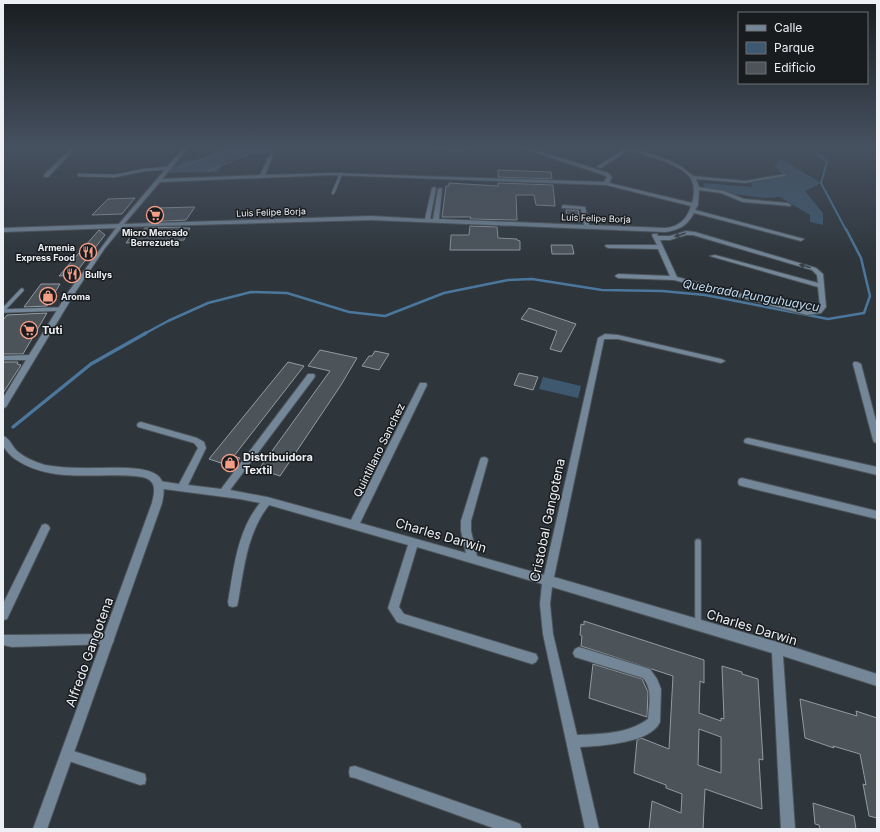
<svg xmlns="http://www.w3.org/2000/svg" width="880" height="832" font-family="Inter,sans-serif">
	<rect width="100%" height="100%" fill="#2e353b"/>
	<!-- green -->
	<path fill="#3e596f" d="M231,146h48l-3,7 -33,2 -17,6 -9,11 -52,1 20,-13h12z
		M782,159l39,24 -16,8 18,22v12l-13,-3v-7l-30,-18 -16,1 -61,-8 1,-7 49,4 -3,-4 34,-8 -10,-9z
		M543,377l38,9 -3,12 -39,-9z"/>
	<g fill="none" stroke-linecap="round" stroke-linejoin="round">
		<!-- stream-far2 -->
		<path stroke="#4b779c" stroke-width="2" d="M808,146l19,16 -6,21 25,47"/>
		<!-- stream-far1 -->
		<path stroke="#4b779c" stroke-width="2.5" d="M144,334l24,-13 40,-18 43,-11 36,1 62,19 36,4 59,-23 64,-13 24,-1 70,11 60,1 43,4 123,24 36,-6 6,-17 -9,-38 -15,-29"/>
		<!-- stream -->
		<path stroke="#4b779c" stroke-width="3.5" d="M13,427l78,-63 55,-31"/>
	</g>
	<!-- building -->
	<path fill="#4c545a" stroke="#939ba2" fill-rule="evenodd" d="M498,170l53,2 1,7 -54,-2z
		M449,183l49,3v-3l55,2 2,21 -19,-1 -2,-10h-18l1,25 -47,-1 1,-2h-29l4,-31h3z
		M135,198l-13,16 -30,1 16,-16z
		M195,207l-9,13 -37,2 8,-14z
		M566,210h12l2,11h-12z
		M470,226l27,1 1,11 19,1v1l3,1v9h-70l1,-15h18z
		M181,227l-1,1h10l-6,12 -58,3 7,-10 9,-1 3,-4z
		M99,230l6,5 -31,40 -15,1z
		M551,245h21l2,9h-22z
		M41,284h19l-13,22 -23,1z
		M529,308l47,16 -15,28 -11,-3 7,-18 -36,-12z
		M47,313l-24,41h-20v-34l4,-5z
		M320,350l37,8 -16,27 -61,91 -21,-7 71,-98 -22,-5z
		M375,351l14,3 -10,16 -17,-4 7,-10h3z
		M3,362h15l-1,2 4,1 -18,28z
		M288,362l16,4 -70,90 6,2 -7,9 -24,-8z
		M519,373l19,4 -5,13 -19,-5z
		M584,621l120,39v23l-4,-2 -1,32 22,8v-3l3,1 -2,-53 20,6v2l16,5 5,81 -4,-1 3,50 -57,-20 -2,40h-54l3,-28 29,12 1,-19 -16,-6v-3l-32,-12 3,-33 4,-2 28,11 4,-73 -92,-30 1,-10 -2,-1 1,-11 3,1zM699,729l22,8v36l-23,-8z
		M593,664l49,15 6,13 -1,25 -58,-19z
		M800,699l57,17 -1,-5 21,7v100l-8,-2 -6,-32 3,1 -6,-31 -27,-8 1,2 -29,-10z
		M813,803l41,13 2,13h-36l-1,-4 -4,-1z"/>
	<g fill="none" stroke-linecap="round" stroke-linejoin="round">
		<!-- service-far2 casing -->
		<g stroke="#4c5359" stroke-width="4">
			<path id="service-far2" d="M304,148l1,-2
				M79,175l35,1 31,-6 24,-2
				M333,193l8,-19"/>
		</g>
		<!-- service-far1 casing -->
		<g stroke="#4c5359" stroke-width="5">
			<path id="service-far1" d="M3,310l19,-20
				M3,311l58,-2"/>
		</g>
		<!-- service casing -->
		<g stroke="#4c5359" stroke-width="8">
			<path id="service" d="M698,542v82"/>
		</g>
		<!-- minor casing -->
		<g stroke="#4c5359" stroke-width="2">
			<path id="minor" d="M73,146h5l-30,31h-4v-2z
				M185,146h5l-28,33 98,-4 9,-19 2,-1 2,1 -8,19 66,-2 273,9 3,-5 -3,-2 -89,-29h8l85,27 4,4 -3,6 83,20c2,-7 3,-15 0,-22 -6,-16 -47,-26 -63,-31l-28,18 -4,-1 28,-19 -4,-2h8l44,16 9,5 11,9 52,5 41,-7v1l-2,1 -39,7 -49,-4 3,8 25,4 20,8 44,4 3,2 -1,1 -47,-4 -22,-9 -22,-3 -1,15 -3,5 109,29 -3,2 -107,-28c-7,13 -15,17 -29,19l-294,-12 -253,7v-2zM331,175l275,10 85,21c-4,13 -12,21 -26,22l-76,-3 -4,-18 -21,-2 -2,1v2l19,1 3,16 -145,-6 3,-30 -2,-1 -2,1 -5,30h-3l6,-31 -2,-1 -2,1 -7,31 -54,-3 -247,8 36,-42z
				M428,146l30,2 18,-2c-14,8 -34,5 -48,0z
				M686,231l9,1 121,36 7,6 3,33 -5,6 -14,2 -133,-35 -56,-2 -3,-2 3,-2 52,2 -12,-27 -50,-1 -3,-2 1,-1h51l-5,-10 1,-1h4l1,2h12zM686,235h7l119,35 5,5 1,8 -103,-28 -5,1 108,31 2,20 -3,3 -10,1 -130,-34 -17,-37h10z
				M605,334l13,1 103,24 4,2 -4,2 -103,-24h-14l-50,238 223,65 100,32v12l-94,-30 12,173h-14l-9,-176 -220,-66 -2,17 3,30 24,101c25,-1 50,-1 71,-16 1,-14 5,-30 -5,-41l-68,-21 -2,-4 2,-4 4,-2 71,22 7,10 4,10 -1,33c-9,21 -60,24 -80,25l19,82h-14l-42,-195 -3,-30 2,-20 -125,-37 -18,60 5,7 132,40 2,4 -2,4 -4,2 -135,-42 -9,-14 20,-63 -139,-40c-22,28 -25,63 -31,97l-1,4 -4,1 -4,-1 -1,-4c6,-34 9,-71 32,-99l-20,-4 -84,-11 -1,-3 1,-3 3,-1 20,3 19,-36 -4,-5 -56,-16 -1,-2 1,-2 3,-1 56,16 7,4 2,6 -18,37 33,4 87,-115h6l1,2 -1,2 -84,112 37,7 84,23 68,-135 1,-2h6l1,2 -67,138 106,30 -5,-22v-10l19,-61 1,-2 3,-1 3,1 1,2 -17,61v10l6,25 67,19 54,-237z
				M854,362h3l4,2 16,61v18l-3,-1 -1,-2 -20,-76z
				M748,438l129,29v8l-132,-32 -1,-2 1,-2z
				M742,478l135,33v8l-135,-33 -3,-1 -1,-3 1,-3z
				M45,524l3,1 2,3 -43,91 -4,1v-16l39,-79z
				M109,634l4,1 1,4 -1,4 -4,1 -97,3 -9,-2v-10h9z
				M67,749l78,25 1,5 -1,5 -5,1 -77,-26 -2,-4 2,-4z
				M355,766l160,56 5,2 2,5h-26l-141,-51 -5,-1 -1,-5 1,-5z"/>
		</g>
		<!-- tertiary casing -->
		<g stroke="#4c5359" stroke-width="2">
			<path id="tertiary" d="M120,224l3,2 -18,22 -29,43 -70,116 -3,1v-10l23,-38h-23v-4l26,-1 40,-64 47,-63 -113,4v-4z
				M3,436c7,2 9,11 14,15 8,7 18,11 28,14 11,2 24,3 36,3 18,1 62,-4 76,7 9,7 7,18 5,28l-115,326h-14l119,-326c3,-12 5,-23 -10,-26 -42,-6 -89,8 -127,-18 -4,-3 -10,-9 -12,-14 -1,-2 0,-7 0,-9z"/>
		</g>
		<!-- path -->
		<path stroke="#878c91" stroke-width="1" stroke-dasharray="2.5 1" stroke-linecap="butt" d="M179,168l55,-22
			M208,171l60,-25"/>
		<!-- service-far2 -->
		<use href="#service-far2" stroke="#748798" stroke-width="3"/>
		<!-- service-far1 -->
		<use href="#service-far1" stroke="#748798" stroke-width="3.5"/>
		<!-- service -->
		<use href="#service" stroke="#748798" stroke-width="5.5"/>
		<!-- minor -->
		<use href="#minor" fill="#748798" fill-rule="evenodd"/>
		<!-- tertiary -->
		<use href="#tertiary" fill="#748798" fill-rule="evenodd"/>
	</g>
	<!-- one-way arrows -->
	<defs><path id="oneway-solid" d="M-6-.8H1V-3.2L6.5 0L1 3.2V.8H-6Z"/></defs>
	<g fill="#394149">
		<use href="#oneway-solid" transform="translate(680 235) rotate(161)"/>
		<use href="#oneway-solid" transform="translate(805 266) rotate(-164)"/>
	</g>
	<!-- sky -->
	<linearGradient id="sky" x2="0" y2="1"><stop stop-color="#191d20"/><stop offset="0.56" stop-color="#465160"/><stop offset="1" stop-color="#465160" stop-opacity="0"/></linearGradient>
	<rect width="880" height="263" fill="url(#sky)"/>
	<!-- icons -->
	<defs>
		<g id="supermarket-ring" transform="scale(0.9)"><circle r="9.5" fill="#191c1f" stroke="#f49e88" stroke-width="1.5"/><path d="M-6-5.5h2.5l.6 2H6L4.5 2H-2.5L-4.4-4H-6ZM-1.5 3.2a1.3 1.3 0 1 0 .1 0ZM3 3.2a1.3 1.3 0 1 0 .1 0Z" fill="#f49e88"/></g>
		<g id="restaurant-ring" transform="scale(0.9)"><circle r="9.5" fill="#191c1f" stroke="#f49e88" stroke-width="1.5"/><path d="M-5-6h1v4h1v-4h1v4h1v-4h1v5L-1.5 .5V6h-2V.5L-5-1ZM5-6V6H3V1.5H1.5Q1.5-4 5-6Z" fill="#f49e88"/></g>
		<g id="shop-ring" transform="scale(0.9)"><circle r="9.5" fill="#191c1f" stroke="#f49e88" stroke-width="1.5"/><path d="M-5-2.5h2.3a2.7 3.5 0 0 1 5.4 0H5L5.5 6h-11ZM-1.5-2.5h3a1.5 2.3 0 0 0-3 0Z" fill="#f49e88"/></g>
	</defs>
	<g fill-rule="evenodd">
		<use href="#supermarket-ring" x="155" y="215"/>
		<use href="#restaurant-ring" x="88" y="252"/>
		<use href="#restaurant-ring" x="72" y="274"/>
		<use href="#shop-ring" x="48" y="296"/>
		<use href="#supermarket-ring" x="29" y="330"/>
		<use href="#shop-ring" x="230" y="463"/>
	</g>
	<g text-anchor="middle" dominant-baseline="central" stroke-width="3" stroke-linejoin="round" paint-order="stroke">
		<!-- far-street labels -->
		<g font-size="9" fill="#ecf0f4" stroke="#191c1f">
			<text transform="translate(271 212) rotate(-2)">Luis Felipe Borja</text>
			<text transform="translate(596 218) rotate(2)">Luis Felipe Borja</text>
		</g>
		<!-- far-poi labels -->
		<g font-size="9" font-weight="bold" fill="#ecf0f4" stroke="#191c1f" text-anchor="start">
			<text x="155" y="232" text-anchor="middle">Micro Mercado<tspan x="155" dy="10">Berrezueta</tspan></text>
			<text x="75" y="247" text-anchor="end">Armenia<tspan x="75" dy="10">Express Food</tspan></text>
			<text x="85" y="274">Bullys</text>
			<text x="61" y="296">Aroma</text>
		</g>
		<!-- poi labels -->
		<g font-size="11" font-weight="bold" fill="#ecf0f4" stroke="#191c1f" text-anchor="start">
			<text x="42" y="330">Tuti</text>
			<text x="243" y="457">Distribuidora<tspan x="243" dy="13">Textil</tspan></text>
		</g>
		<!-- street labels -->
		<g font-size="11" fill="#ecf0f4" stroke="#191c1f">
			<text transform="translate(379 450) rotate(-64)">Quintillano Sanchez</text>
		</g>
		<!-- water labels -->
		<g font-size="12" font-style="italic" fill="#c3ddf4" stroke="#191c1f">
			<text transform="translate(751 295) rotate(10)">Quebrada Punguhuaycu</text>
		</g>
		<!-- near-street labels -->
		<g font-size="13" fill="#ecf0f4" stroke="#191c1f">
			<text transform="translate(547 520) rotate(-78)">Cristobal Gangotena</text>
			<text transform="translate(441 535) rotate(16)">Charles Darwin</text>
			<text transform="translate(752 627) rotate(17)">Charles Darwin</text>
			<text transform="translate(89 652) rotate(-70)">Alfredo Gangotena</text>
		</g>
	</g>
	<!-- border -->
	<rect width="880" height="832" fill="none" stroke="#ecf0f4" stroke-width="8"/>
	<!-- legend -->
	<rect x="738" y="12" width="130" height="72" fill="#191c1f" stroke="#6d7174"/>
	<rect x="746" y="25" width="20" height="6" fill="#748798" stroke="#6d7174"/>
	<text x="774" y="32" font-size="12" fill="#ecf0f4">Calle</text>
	<rect x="746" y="42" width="20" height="12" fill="#3e596f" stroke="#6d7174"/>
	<text x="774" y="52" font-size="12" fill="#ecf0f4">Parque</text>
	<rect x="746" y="62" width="20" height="12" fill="#4c545a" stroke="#6d7174"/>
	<text x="774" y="72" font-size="12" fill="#ecf0f4">Edificio</text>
</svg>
